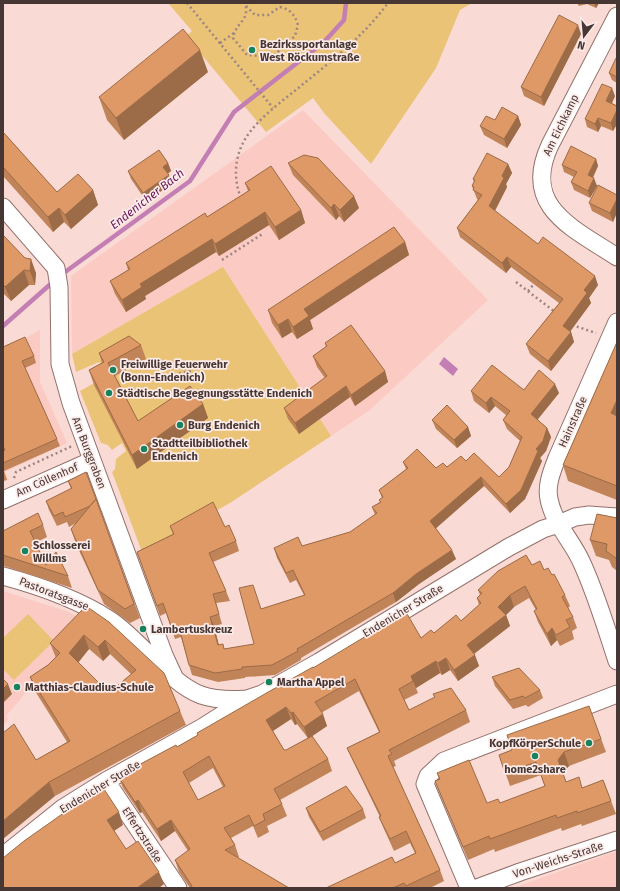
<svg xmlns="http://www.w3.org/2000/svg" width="620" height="891" font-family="'Fira Sans',sans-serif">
	<rect width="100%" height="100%" fill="#fadad4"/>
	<!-- built -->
	<path fill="#fbcbc3" d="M303,110l185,190 -118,110 -39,26 -108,-168 -151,86 -1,-78z
		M40,330v52l27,61 -62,29 4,8 -6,2v-131z
		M3,591l63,20 21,10 -81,95 2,4 -5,5z
		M617,851v37h-104z"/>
	<!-- green -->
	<path fill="#eac376" d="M168,3h304l-12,7 -24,58 -65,96 -47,-51 -11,-15 -47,34 -80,-96 6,-5z
		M223,267l108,169 -101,67 -88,49 -30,-80 3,-3 1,-10 10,-8 -4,-8 -10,7 -4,-5 -7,-2 -21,-52 27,-15 -8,-14 -23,10 -4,-18z
		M28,614l26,27 -40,39 -11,-11v-31z"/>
	<!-- water -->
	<path fill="#c37fb4" d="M444,357l14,12 -5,7 -14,-12z"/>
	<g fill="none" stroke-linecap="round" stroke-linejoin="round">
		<!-- stream -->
		<path stroke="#c37fb4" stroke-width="4.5" d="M61,275l129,-94 44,-69 90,-70 20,-22 2,-17
			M3,326l51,-45"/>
		<!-- street casing -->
		<g stroke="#94716b" stroke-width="19">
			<path id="street" d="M617,16l-67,129c-29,62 23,83 67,112
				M3,207l53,61 3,19 1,77 11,39 93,252 11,24
				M617,322l-60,136c-5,13 -11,27 -8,41 4,23 23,42 32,62 15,32 25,67 36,100
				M3,500l88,-39
				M3,576c37,10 75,23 107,44 29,19 60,64 91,75 14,5 32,5 46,4
				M106,781l72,107
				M3,856l60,-48 43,-27 97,-54 44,-28 15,-5 57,-32 190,-115 34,-18 16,-5 16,-7 14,-2 28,2
				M469,888l-44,-104 3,-8 16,-15 173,-67
				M477,888l43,-16 97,-32"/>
		</g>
		<!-- path -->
		<path stroke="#9d8682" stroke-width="2.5" stroke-dasharray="2 3" stroke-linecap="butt" d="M187,3l86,105
			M246,6l9,9h13l12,-8c10,2 15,8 18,18l-3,11 -23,21 -25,-2 -14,-17c2,-12 10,-15 13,-24 0,-4 0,-8 0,-11
			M220,43l14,-10
			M241,198c-9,-22 -6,-47 9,-66 13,-17 31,-30 47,-43 32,-26 67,-53 91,-86
			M222,260l42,-27
			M516,282l39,30
			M528,291l6,-7
			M572,325l24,8
			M167,382l10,-8 14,-3
			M14,478l2,-6 56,-26"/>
		<!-- street -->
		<use href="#street" stroke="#fff" stroke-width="17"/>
	</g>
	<!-- wall -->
	<path fill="#c08458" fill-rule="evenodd" d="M577,3h22l-3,5 -9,-4 -8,2z
		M581,34l-37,72 -20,-10 -3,-9z
		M617,59v24l-5,-3 -3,-7z
		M208,72l-84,68 -17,-20 -8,-23z
		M615,96l-3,7 5,3v18l-4,7 -12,-5 -3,6 -11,-5 -2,-8z
		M518,116l3,9 -14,23 -23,-13 -4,-9 15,-6z
		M3,132l54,60 36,-2 5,15 -27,24 -7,-7 -11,10 -50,-56z
		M596,159l2,7 -5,12 4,8 -7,12 -16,-8 -3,-8 3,-5 -10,-5 -2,-7z
		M168,163l3,8 -4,3 5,10 -26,17 -15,-22 -3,-8z
		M288,163l71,45 -15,14 -5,-6 -3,4 -43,-45z
		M508,164l4,9 -6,11 1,3 -12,24 43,33 60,41 -9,13 2,5 -21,28 1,1 3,10 -23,29 -21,-17 -4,-10 33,-41 -48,-36 -5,6 -46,-36 -3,-9 21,-28 -1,-1 -5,-13 2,-4 -1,-3z
		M245,183l56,27 4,13 -26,17 -10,-15 -50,31 -3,-4 -71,44 1,3 -20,13 -11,-18 -5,-13 18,-11 -2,-7 81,-46 41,-26z
		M617,195l-4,27 -21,-11 -3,-8z
		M3,235l33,38 -1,12h-6l-18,16 -8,-8z
		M405,242l4,13 -99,65 3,9 -16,10 -5,-7 -10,6 -10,-15 -4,-13z
		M617,342v158l-49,-19 -5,-16z
		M325,343l60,28 3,11 -33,24 -5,-9 -51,37 -11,-15 -4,-11 41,-30 -8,-11 -4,-11 13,-9z
		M141,345l5,14 -31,17 23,45 65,-17 5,14 -71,51 -43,-84 -5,-15 13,-7 -3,-10z
		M3,347l31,9 2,7 -11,5 32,71 3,7 -56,25 3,9 -4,1v-30l1,-1 -1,-2z
		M524,390l35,3 -22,27 10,8 4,9 -5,14 -6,7 2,3 -17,38 -15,14 -26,-27 -48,42 20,31 -37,25 -23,18 -95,56v2l-26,15 -30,2v1l-27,4 -26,-7 -3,-10 -8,-28 -6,2 -9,-26 -6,3 -23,-64 36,-18 -3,-8 55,1 11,14 3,10 -26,11 13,29 4,10 -14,2 6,21 -8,2 5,19 5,4 30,-5 7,-35 43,-14 -8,-15 -6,3 -13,-25 -3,-10 28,-2 48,-14 25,-17 -3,-8 8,-5 -1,-2 3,-2 -3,-8 27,-21 -3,-7 33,6 11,-1 19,-6 33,16 10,-10 11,-26 -13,-12 -4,-9 3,-5 -11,-9 -6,7 -15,-12 -3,-10z
		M432,420l36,7 3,9 -14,12 -21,-19z
		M86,472l54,146 -10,5 -26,-19 -28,-60 -5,-15 5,-6 -7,4 -2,-5 -10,4 -8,-16 -3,-9 25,-12 -3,-8z
		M617,518v53l-5,-4 -3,-7 -13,-4 -6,-16z
		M43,525l4,12 -12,6 11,22 22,11 4,12 -68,-22 -1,-2v-33z
		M532,565l12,5 8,5 13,20 5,11 -2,2 5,9 4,11 -5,3 2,8 -14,7 -3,-6 -6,6 -13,-24 -4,-11 2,-1 -7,-12 -15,9 -8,8 4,11 -36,28 5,12 -21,15 -8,-11 -8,5 -2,-2 -24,15 2,5 -14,7 5,10 26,-12 -2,-4 33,16 4,12 -76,39 2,5 -3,1 47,103 4,11 -14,7h-104l69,-25 20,-10 -5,-10 -16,8 -10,-22 -5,-12h1l-28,-58 -5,-11 32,-16 -20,-41 -38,22 6,13 -15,10 16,23 4,12 -52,29 2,4 5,12 -20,10 2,6 -11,6 -5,-12 -22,12 4,7 4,12 -1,1 51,30h-99l-11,-16 -4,-12 13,-9 -13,-20 -14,10 -19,-29 -2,1 -17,-25 -5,-12 59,-29 136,-79 108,-30 40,-17 18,-16 -2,-7 3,-3 -2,-5zM291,719l4,6 2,-1 11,14 -22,12h-2l-11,-19zM213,768l10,19 -25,13 -9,-17z
		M86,606l94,105 6,14 -131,71 -19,-36 31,-18 -32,-51 -5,-14 18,-12 8,-7 -6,-15zM89,649l14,12 7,-7 21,20 -22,19 -31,-31z
		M492,677l48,13 3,8 -15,9 -2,-2 -13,4 -18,-23z
		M589,706l17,46 -37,14 -6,7 3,9 17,6 20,-8 13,34 -34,12 -1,-2 -19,7 -1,-3 -66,24 -1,-3 -26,11 -28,-66 -5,-13 4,-2 -2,-6 50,30h13l45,-16 -4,-12 -31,11 -11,-31 13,-5z
		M306,808l57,1 3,9 -43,23 -14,-24z"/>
	<!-- shaded-wall -->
	<path fill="#9c6b47" d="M594,3h5l-3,5z
		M578,25l3,9 -37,72 -3,-9z
		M200,50l8,22 -84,68 -8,-22z
		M612,88l3,8 -6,13 -3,-8z
		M617,110v14l-4,7 -2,-8z
		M518,116l3,9 -14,23 -3,-9z
		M598,118l3,8 -3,6 -3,-8z
		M596,159l2,7 -8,16 -2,-7z
		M168,163l3,8 -5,4 -3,-8z
		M508,164l4,9 -6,11 1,3 -15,29 -3,-10 13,-30z
		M169,175l3,9 -26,17 -3,-8z
		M594,178l3,8 -7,12 -2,-7z
		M93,190l5,15 -27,24 -6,-14z
		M354,196l5,12 -15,14 -4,-12z
		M617,199v14l-4,9 -3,-9z
		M334,204l5,12 -3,4 -5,-12z
		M59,208l5,14 -11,10 -5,-15z
		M301,210l4,13 -26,17 -4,-13z
		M265,212l4,13 -50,31 -4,-12z
		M212,239l4,13 -71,44 1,3 -20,13 -4,-12 18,-16z
		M405,242l4,13 -99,65 3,9 -16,10 -4,-12 11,-18z
		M507,257l4,10 -5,6 -4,-10z
		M31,259l5,14 -1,12 -5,-14z
		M24,270l5,15 -18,16 -6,-14z
		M595,276l3,9 -9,13 2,5 -24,33 -4,-10 21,-36z
		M288,319l4,13 -10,6 -4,-13z
		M571,332l3,10 -23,29 -3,-10z
		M385,371l3,11 -33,24 -4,-11z
		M555,384l4,9 -25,31 -3,-10z
		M346,386l4,11 -51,37 -4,-11z
		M491,397l4,9 -6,7 -3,-10z
		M617,400v29l-6,-16z
		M203,404l5,14 -71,51 -5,-14z
		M468,427l3,9 -14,12 -3,-8z
		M547,428l4,9 -5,14 -6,7 2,3 -17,38 -15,14 -4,-9z
		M481,477l3,9 -50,44 -4,-9z
		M452,550l4,9 -37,25 -23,18 -3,-9 23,-19z
		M510,595l4,12 -8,8 4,11 -39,30 -4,-11 31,-38z
		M210,617l4,9 7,29 -3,-10z
		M552,628l5,12 -6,6 -4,-12z
		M84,635l5,14 -15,19 -5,-15z
		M105,640l5,14 -7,7 -5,-14z
		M475,655l4,11 -21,15 -4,-11z
		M446,658l4,12 -8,5 -4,-12z
		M436,661l4,12 -24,15 -5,-12z
		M8,684l4,10 -9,9v-14z
		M286,707l5,12 -20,13 -5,-12z
		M293,712l4,12 -2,1 -4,-12z
		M323,714l4,12 -19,13 -4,-12z
		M564,752l5,14 -7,7 -4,-13z
		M49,782l6,14 -52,43v-18z
		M138,800l4,12 -2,1 -5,-11z
		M119,812l4,13 -12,8 -4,-13z
		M171,820l4,11 -14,10 -4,-12z
		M159,872l5,12 -5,4h-22z"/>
	<!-- building -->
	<path fill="#df9966" stroke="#9c6b47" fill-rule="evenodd" d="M559,15l19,10 -37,72 -20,-10z
		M183,29l17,21 -84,68 -17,-21z
		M616,58l1,1v18l-8,-4z
		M602,84l10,4 -6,13 11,5v4l-6,13 -13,-5 -3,6 -10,-5z
		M502,107l16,9 -14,23 -24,-13 6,-10 9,4z
		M3,132l54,60 21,-18 15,16 -28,25 -6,-7 -11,9 -45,-50z
		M571,146l25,13 -8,16 6,3 -6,13 -17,-9 6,-10 -15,-7z
		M159,150l9,13 -5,4 6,8 -26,18 -15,-22z
		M487,153l21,11 -6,12 2,2 -15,28 49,38 5,-7 52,39 -11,14 3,3 -24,33 8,6 -23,29 -22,-17 37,-45 -56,-42 -5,6 -45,-35 25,-33 -9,-5 1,-3 -2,-1 3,-6 -2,-1z
		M304,155l14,3 36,38 -14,14 -6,-6 -3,4 -43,-45z
		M271,166l30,44 -26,17 -10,-15 -50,32 -3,-5 -72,45 2,3 -20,13 -12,-19 20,-12 -4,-6 79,-50 2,4 43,-27 -5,-7z
		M598,185l19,10v4l-7,14 -21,-10z
		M394,227l11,15 -101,67 5,7 -16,11 -5,-8 -10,6 -10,-15z
		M3,235l22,23 6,1 -1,12 -6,-1 -19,17 -2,-3z
		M351,325l34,46 -34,24 -5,-9 -51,37 -11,-15 43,-32 -14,-20 14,-10 -2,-3z
		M129,336l12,9 -33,18 30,58 52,-35 13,18 -71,51 -43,-85 15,-8 -5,-9z
		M25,337l9,19 -12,5 35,78 -54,24v-12l2,-1 -2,-4v-99z
		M617,342v58l-6,13 6,3v70l-54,-21z
		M492,365l32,25 15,-20 16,14 -24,30 16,14 -4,13 -7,8 2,2 -17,39 -15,14 -25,-27 -51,44 22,29 -36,24 -23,19 -96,56 1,2 -26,14 -30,2v2l-27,4 -26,-8 -10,-38 -7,2 -9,-26 -6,3 -20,-54 37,-18 -4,-8 43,-24 12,25 4,-2 7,16 -27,12 17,38 -13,3 6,20 -9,3 8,28 5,-1 1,5 30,-5 -15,-56 14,-3 8,24 44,-14 -12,-25 -7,3 -12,-25 24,-11 4,9 48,-14 27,-19 -5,-6 9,-5 -2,-2 4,-3 -4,-7 29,-22 -5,-6 14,-13 19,19 7,-5 4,4 14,-11 5,5 8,-8 25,24 10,-10 13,-30 -19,-17 7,-9 -19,-14 -5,6 -15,-12z
		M447,405l21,22 -14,13 -22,-20z
		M86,472l10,27 -6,7 -25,11 -2,-5 -9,4 -8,-15 26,-13 -4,-7z
		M96,499l38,105 -9,5 -27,-19 -27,-61z
		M38,513l5,12 -13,6 16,34 10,-13 12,24 -65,-21v-24z
		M597,514l20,4v41l-11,-8 1,-7 -17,-4z
		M526,555l6,10 8,-4 4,9 4,-2 4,7 2,-1 11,21 -3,2 11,20 -7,3 4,7 -14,8 -4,-7 -5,6 -13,-23 3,-2 -12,-23 -15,9 -12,12 8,8 -39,30 8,10 -21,15 -8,-12 -8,5 -2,-2 -25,15 2,5 -14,8 10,21 26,-13 -2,-3 18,-6 15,22 -77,40 3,4 -4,2 52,114 -34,16 -2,-3 -11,5h-67l66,-31 3,6 21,-10 -10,-22 -16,8 -11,-22 2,-1 -34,-68 33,-16 -25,-53 -40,23 8,12 -19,13 -11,-15 -2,1 -5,-6 -20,13 18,30h2l26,-14 16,23 -54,30 8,15 -19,10 2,6 -11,6 -5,-11 -25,13 11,17 -10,5 64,38h-98l1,-2 -17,-26 15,-11 -19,-29 -14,9 -19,-29 -3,2 -17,-26 58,-31 1,2 21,-12 -1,-2 73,-42 43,-24v1l93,-56 15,26 10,-8 3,3 22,-18 5,6 20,-18 -4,-5 5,-5 -4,-3 20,-19zM209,756l16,30 -27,14 -15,-28z
		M86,606l23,16 55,51 16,38 -131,71 -46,39v-88l11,-9 22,36 34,-19 -40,-64 18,-12 12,-12 -10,-10zM84,635l14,12 7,-7 31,30 -27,23 -40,-40z
		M519,668l21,22 -15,8 -2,-2 -13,4 -18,-23z
		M3,679l5,5 -5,5z
		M589,706l12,33 -37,13 -6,8 8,22 13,-5 3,11 21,-8 8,21 -34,12v-2l-20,7 -1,-3 -66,24 -1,-3 -26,11 -28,-66 5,-2 -3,-6 32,-13 18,43 11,-4 2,4 45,-17 -9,-24 -31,11 -6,-18 13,-5 -5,-15z
		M102,786l17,26 -12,8 19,29 12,-8 21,31 -22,16h-134v-30l21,-17z
		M346,786l17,23 -43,23 -14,-24z"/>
	<!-- markers -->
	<g fill="#17825e" stroke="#fcebe8" stroke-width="1.5">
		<circle cx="252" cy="50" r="4"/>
		<circle cx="113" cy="370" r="4"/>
		<circle cx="109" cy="393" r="4"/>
		<circle cx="180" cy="425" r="4"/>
		<circle cx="144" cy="449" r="4"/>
		<circle cx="25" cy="551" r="4"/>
		<circle cx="143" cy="629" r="4"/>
		<circle cx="269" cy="682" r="4"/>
		<circle cx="17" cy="687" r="4"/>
		<circle cx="589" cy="743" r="4"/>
		<circle cx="535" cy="756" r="4"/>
	</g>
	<g text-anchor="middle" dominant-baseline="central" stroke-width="3.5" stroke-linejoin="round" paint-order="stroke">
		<!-- poi labels -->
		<g font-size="11" font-weight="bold" fill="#463734" stroke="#fcebe8" text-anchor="start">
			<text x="260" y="44">Bezirkssportanlage<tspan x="260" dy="13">West Röckumstraße</tspan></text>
			<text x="121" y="364">Freiwillige Feuerwehr<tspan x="121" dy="13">(Bonn-Endenich)</tspan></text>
			<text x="117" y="393">Städtische Begegnungsstätte Endenich</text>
			<text x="188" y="425">Burg Endenich</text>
			<text x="152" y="443">Stadtteilbibliothek<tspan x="152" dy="13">Endenich</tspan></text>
			<text x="33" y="545">Schlosserei<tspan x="33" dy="13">Willms</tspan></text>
			<text x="151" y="629">Lambertuskreuz</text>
			<text x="277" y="682">Martha Appel</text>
			<text x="25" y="687">Matthias-Claudius-Schule</text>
			<text x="581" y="743" text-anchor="end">KopfKörperSchule</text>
			<text x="535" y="769" text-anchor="middle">home2share</text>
		</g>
		<!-- street labels -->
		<g font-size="11" fill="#463734" stroke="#fcebe8">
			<text transform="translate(561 125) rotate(-64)">Am Eichkamp</text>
			<text transform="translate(573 422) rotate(-66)">Hainstraße</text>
			<text transform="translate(89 453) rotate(69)">Am Burggraben</text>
			<text transform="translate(47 480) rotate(-24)">Am Cöllenhof</text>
			<text transform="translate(54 594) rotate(21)">Pastoratsgasse</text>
			<text transform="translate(403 611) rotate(-31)">Endenicher Straße</text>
			<text transform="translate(100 787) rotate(-31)">Endenicher Straße</text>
			<text transform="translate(142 835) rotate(57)">Effertzstraße</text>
			<text transform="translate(558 860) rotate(-18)">Von-Weichs-Straße</text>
		</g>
		<!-- water labels -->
		<g font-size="12" font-style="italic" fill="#67175b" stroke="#fcebe8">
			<text transform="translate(147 199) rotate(-38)">Endenicher Bach</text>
		</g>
	</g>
	<!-- border -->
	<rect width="620" height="891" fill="none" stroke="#463734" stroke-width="8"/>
	<!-- north arrow -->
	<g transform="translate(584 36) rotate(196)" stroke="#fcebe8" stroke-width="3" paint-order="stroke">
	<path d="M0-3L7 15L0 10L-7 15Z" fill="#463734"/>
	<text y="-6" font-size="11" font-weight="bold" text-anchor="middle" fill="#463734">N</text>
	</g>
</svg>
